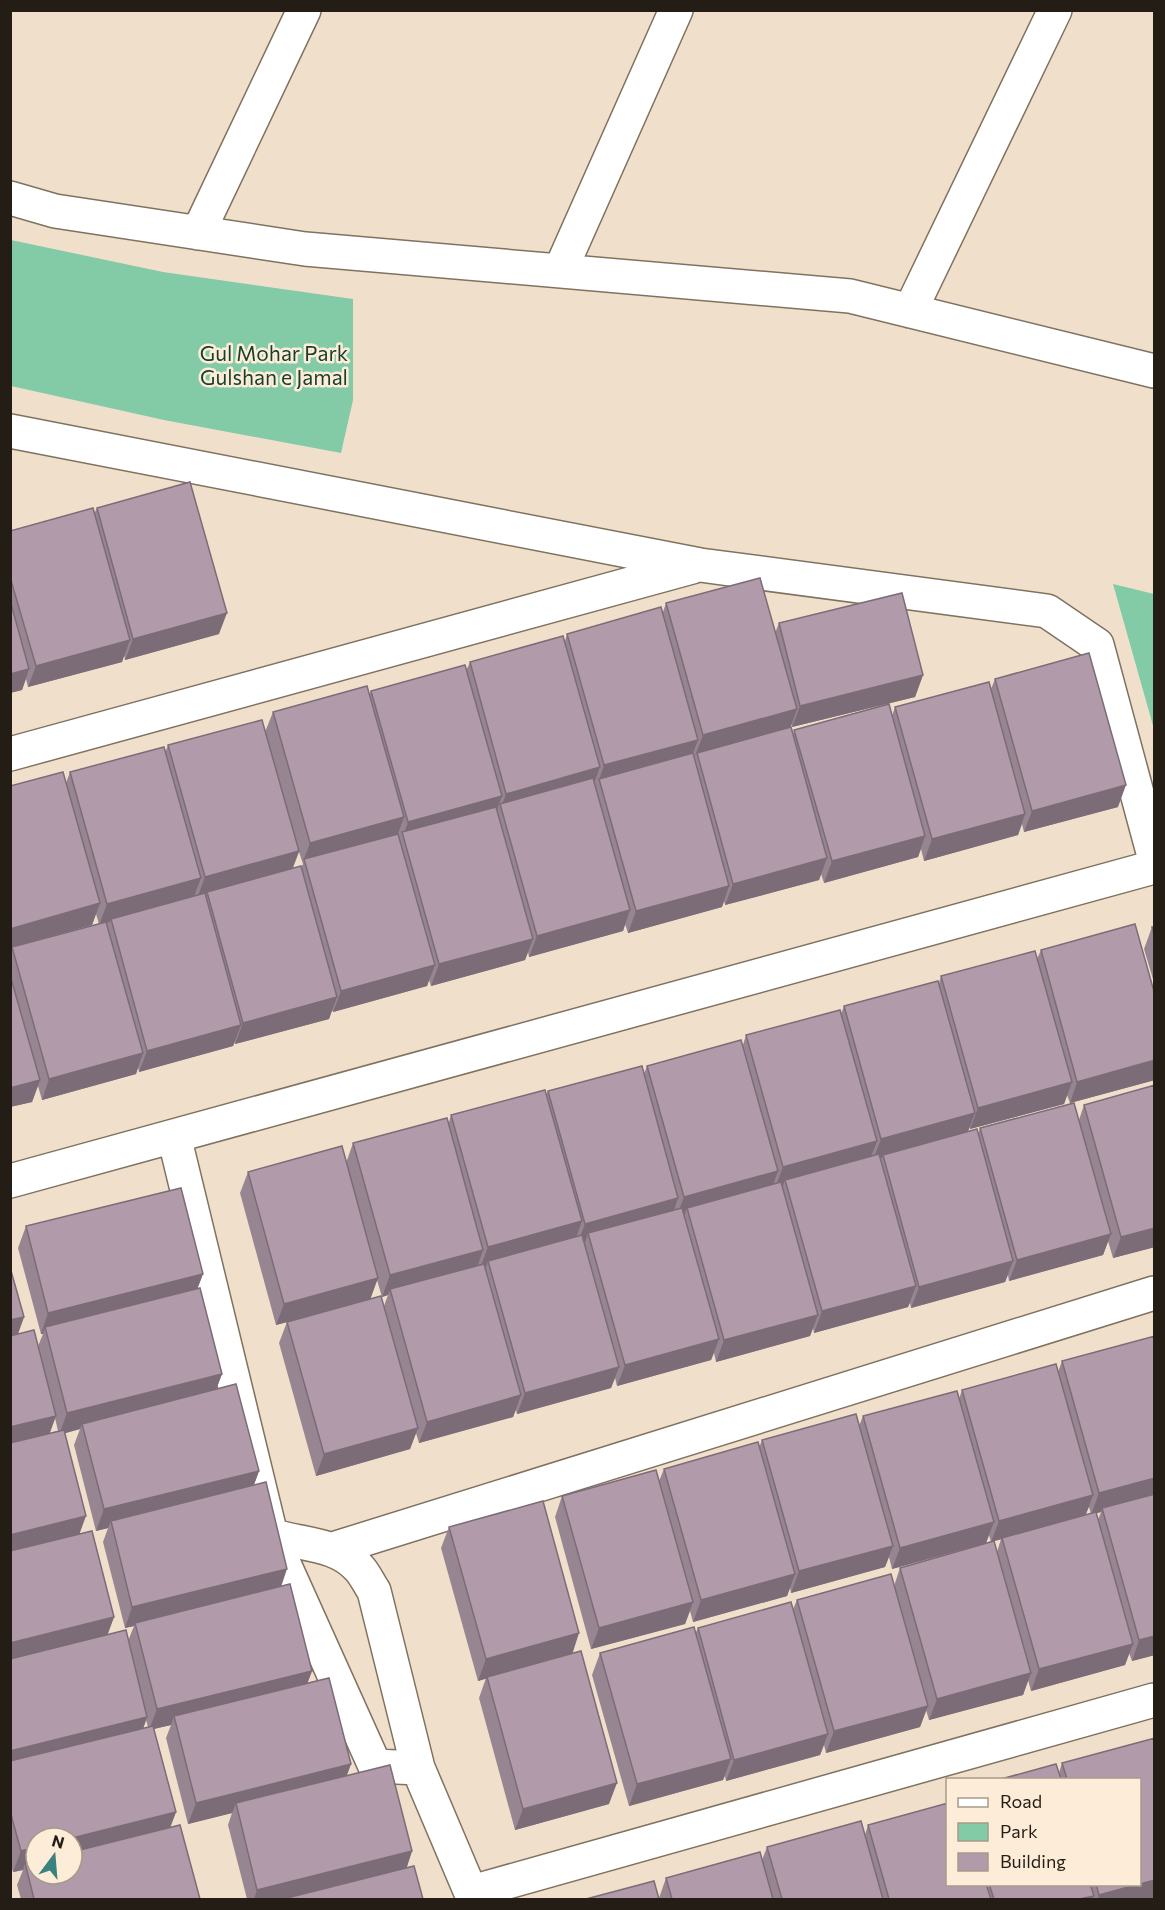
<svg xmlns="http://www.w3.org/2000/svg" width="1165" height="1910" font-family="Commissioner,sans-serif">
	<rect width="100%" height="100%" fill="#f0e0cb"/>
	<!-- green -->
	<path fill="#83caa7" d="M11,240l152,32 190,27v101l-12,53 -177,-33 -153,-34z
		M1113,584l41,10v135z"/>
	<g fill="none" stroke-linecap="round" stroke-linejoin="round">
		<!-- minor casing -->
		<g stroke="#807260" stroke-width="36">
			<path id="minor" d="M10,198l45,13 250,38 545,47 304,75
				M198,233l106,-223
				M560,271l116,-261
				M910,311l145,-301
				M10,431l690,134 347,46 50,34 57,211
				M10,754l682,-187
				M174,1136l97,399 104,231 43,2 56,132
				M10,1181l1144,-314
				M271,1535c30,10 65,8 87,32 7,7 11,17 16,24l44,177
				M333,1549l821,-256
				M472,1892l682,-192"/>
		</g>
		<!-- minor -->
		<use href="#minor" stroke="#fff" stroke-width="33"/>
	</g>
	<!-- wall -->
	<path fill="#988592" fill-rule="evenodd" d="M97,508l122,126 -94,26 -1,-5 -2,7 -94,25 -2,-8 -4,11 -12,3v-162l84,-17z
		M666,603l109,30 4,-10 144,52 -8,22 -123,30 -1,-3 -1,3 3,8 1,-5 98,-14 3,-9 96,-18 4,-10 123,128 -94,25 -2,-8 -4,11 -94,26 -3,-12 -3,8 -94,26 -3,-9 -2,6 -94,25 -1,-4 -2,6 -94,26 -3,-9 -2,7 -94,26 -1,-5 -3,8 -94,26 -2,-6 -2,6 -94,26 -1,-2 -3,9 -94,25v-2l-2,4 -94,26 -1,-5 -2,7 -94,26 -4,-14 -6,16 -22,5v-154l2,-6 87,-23 -3,-10 -4,11 -26,-142 4,-11 95,-19 3,-8 97,-13 8,-20 96,-17 2,-4 95,-20 4,-9 95,-21 2,-7 96,-22zM299,852l4,12 -2,4h-8z
		M1152,927h3v59l-11,-37z
		M1041,950l114,45v85l-85,23 -3,-8 -3,9 -94,25v-2l-2,4 10,3 2,-6 99,-8 5,-15 71,142 -42,11 -5,-17 -5,14 -94,26 -1,-6 -3,7 -94,26 -1,-5 -2,4 -94,26 -1,-5 -3,8 -94,26 -2,-9 -3,7 -94,26 -2,-8 -4,10 -94,26 -1,-4 -3,7 -94,26 -3,-10 -6,16 -94,27 -37,-133 8,-21 -11,3 -36,-132 8,-21 98,-9 7,-20 96,-21 2,-7 95,-20 2,-4 96,-17 3,-8 96,-21 3,-10 95,-21 3,-8 95,-23 2,-7 96,-17zM377,1280l5,17 6,-2 -4,11 -14,-7z
		M26,1226l177,48 -6,15 25,85 -6,15 43,82 -5,14 27,101 31,85 -5,13 44,80 -4,11 65,76 -6,18 17,30h-176l-19,-74 4,-12 -44,11 -22,-86 5,-13 -17,4 22,83 -6,16 30,71h-179l-4,-14 6,-15 -10,2 -3,-9v-596l14,50 -6,17 20,12 5,-12h-2l-23,-86zM55,1418l3,13 -8,2zM80,1429l-6,16 22,86 12,-3 -5,14 22,86 9,-2 -6,15 -21,-6 7,-18 -34,-83 -15,-101zM146,1720l2,7 -5,2z
		M1155,1336v319l-23,6 -3,-8 -4,12 -94,26 -3,-11 -5,15 -94,25 -3,-10 -6,17 -94,26 -2,-8 -4,10 -94,26 -1,-5 -2,4 -94,26 -37,-131 8,-22 95,-19 3,-6 95,-19 4,-9 97,-14 6,-18 72,-21 -80,22 -3,-12 -4,10 -94,26 -1,-5 -3,8 -94,26 -3,-11 -5,13 -94,25 -36,-132 7,-21 97,-15 5,-12 95,-21 3,-8 97,-14 4,-10 96,-17 3,-9 96,-18 4,-11zM1089,1507l2,7 -6,1zM1101,1512l-3,8 -2,-7zM989,1535l2,7 -5,1zM1001,1539l-4,13 -3,-11z
		M449,1527l123,126 37,151 -94,26 -36,-132 7,-20 -8,3 -37,-133z
		M1155,1738v161h-569l68,-18 5,17 7,-20 94,-26 2,8 5,-13 94,-26 4,14 3,-10 80,-22v81h192v-105h-139l55,-15 3,9 3,-10z"/>
	<!-- shaded-wall -->
	<path fill="#7c6c77" d="M227,613l-8,21 -94,26 8,-21z
		M130,640l-8,22 -94,25 8,-21z
		M29,669l-7,21 -12,3v-19z
		M923,675l-8,22 -123,30 8,-21z
		M797,709l-8,22 -92,22 -2,3 8,-21z
		M698,740l-8,21 -91,19 5,-15z
		M600,767l-8,22 -91,18 5,-13z
		M1126,785l-8,22 -94,25 8,-21z
		M502,796l-8,22 -91,18 5,-14z
		M1025,814l-7,21 -94,26 8,-22z
		M404,817l-8,22 -92,20 -2,5 8,-21z
		M925,836l-7,21 -94,26 8,-22z
		M299,851l-8,21 -84,20 -2,4 -8,2 8,-21z
		M827,858l-8,22 -94,25 8,-21z
		M201,878l-8,21 -82,20 -1,3 -11,3 8,-21z
		M729,886l-7,21 -94,26 8,-22z
		M100,903l-8,22 -82,23v-19z
		M630,910l-7,21 -94,26 8,-21z
		M533,939l-8,21 -94,26 8,-22z
		M435,965l-8,21 -94,26 8,-21z
		M337,997l-8,22 -94,25 8,-21z
		M241,1025l-8,21 -94,26 8,-21z
		M143,1053l-7,21 -94,26 7,-21z
		M1155,1060v20l-85,23 7,-21z
		M40,1080l-8,22 -22,5v-19z
		M1072,1082l-8,22 -94,25 8,-21z
		M975,1113l-8,21 -84,21 -1,3 -9,2 8,-21z
		M877,1141l-8,21 -84,18 -2,6 -8,2 8,-21z
		M778,1171l-8,22 -83,15 -3,8 -8,2 8,-21z
		M678,1198l-7,21 -83,14 -3,10 -8,2 8,-21z
		M582,1221l-8,22 -86,18 -2,6 -6,1 8,-21z
		M1155,1228v19l-42,11 8,-21z
		M1111,1234l-8,21 -94,26 8,-21z
		M483,1250l-7,21 -86,18 -2,6 -6,2 8,-22z
		M1013,1261l-8,21 -94,26 8,-21z
		M203,1274l-8,21 -150,32 -2,7h-2l7,-21z
		M378,1278l-8,22 -94,25 8,-21z
		M916,1286l-8,21 -94,26 8,-22z
		M818,1315l-8,21 -94,26 8,-22z
		M24,1317l-8,22 -6,1v-20z
		M719,1339l-8,21 -94,26 8,-21z
		M619,1367l-8,21 -94,26 8,-21z
		M222,1374l-8,21 -132,29 -2,5 -21,6 8,-22z
		M521,1395l-8,22 -94,26 8,-21z
		M56,1416l-8,21 -38,10v-20z
		M418,1428l-8,21 -94,27 8,-22z
		M259,1471l-8,21 -140,29 -3,7 -12,3 8,-22z
		M1155,1478v19l-53,11 -1,4 -10,3 8,-22z
		M1093,1495l-8,22 -94,25 8,-21z
		M86,1516l-8,22 -68,17v-20z
		M994,1522l-8,21 -94,26 8,-21z
		M893,1546l-8,21 -94,26 8,-22z
		M287,1569l-7,21 -145,33 -1,3 -9,2 7,-21z
		M795,1574l-8,22 -94,26 8,-22z
		M693,1602l-8,22 -94,25 8,-21z
		M114,1617l-8,22 -96,24v-20z
		M579,1633l-7,22 -94,26 8,-22z
		M1155,1636v19l-23,6 7,-21z
		M1133,1644l-8,21 -94,26 8,-22z
		M312,1671l-8,21 -130,24 -3,9 -22,5 8,-21z
		M1031,1673l-8,22 -94,25 8,-21z
		M928,1706l-8,21 -94,26 8,-22z
		M147,1717l-7,21 -130,32v-19z
		M828,1734l-8,21 -94,26 8,-21z
		M731,1759l-8,21 -94,26 8,-22z
		M351,1764l-8,21 -107,18 -4,10 -44,11 8,-21z
		M617,1783l-8,21 -94,26 8,-21z
		M176,1812l-8,21 -96,25v-20z
		M36,1847v20l-11,-4 -2,7 -10,2 8,-21z
		M412,1851l-7,22 -109,26h-42l3,-9z
		M1155,1880v19h-57l1,-4z
		M1094,1896l-2,3h-13z"/>
	<!-- building -->
	<path fill="#b19baa" stroke="#7c6c77" stroke-width="1.5" d="M190,482l37,131 -94,26 -36,-131z
		M93,508l37,132 -94,26 -26,-89v-46z
		M760,578l37,131 -94,26 -37,-132z
		M902,593l21,82 -123,31 -21,-83z
		M10,600l19,69 -19,5z
		M661,607l37,133 -94,25 -37,-131z
		M563,636l37,131 -94,27 -36,-132z
		M1089,653l37,132 -94,26 -37,-132z
		M465,665l37,131 -94,26 -37,-131z
		M989,682l36,132 -93,25 -37,-132z
		M367,686l37,131 -94,26 -37,-131z
		M889,704l36,132 -93,25 -38,-131z
		M262,720l37,131 -94,26 -37,-132z
		M791,727l36,131 -94,26 -36,-131z
		M164,747l37,131 -94,26 -37,-132z
		M693,753l36,133 -93,25 -37,-132z
		M63,772l37,131 -90,26v-143z
		M593,778l37,132 -93,26 -37,-132z
		M496,807l37,132 -94,25 -37,-132z
		M398,834l37,131 -94,26 -37,-132z
		M301,866l36,131 -94,26 -36,-131z
		M205,893l36,132 -94,26 -36,-132z
		M106,922l37,131 -94,26 -37,-132z
		M1135,924l20,71v65l-78,22 -36,-132z
		M1152,927h3v10z
		M1035,951l37,131 -94,26 -37,-132z
		M10,975l30,105 -30,8z
		M938,981l37,132 -94,26 -37,-133z
		M840,1010l37,131 -94,26 -37,-132z
		M741,1040l37,131 -94,26 -37,-131z
		M642,1066l36,132 -93,26 -37,-133z
		M1155,1085v143l-34,9 -37,-132z
		M545,1090l37,131 -94,26 -37,-132z
		M1074,1103l37,131 -94,26 -37,-132z
		M447,1118l36,132 -93,25 -37,-132z
		M977,1129l36,132 -94,26 -36,-132z
		M342,1146l36,132 -94,26 -36,-132z
		M879,1154l37,132 -94,25 -37,-131z
		M781,1182l37,133 -94,25 -37,-132z
		M181,1188l22,86 -155,39 -22,-87z
		M682,1208l37,131 -94,26 -37,-132z
		M582,1235l37,132 -94,26 -37,-132z
		M484,1264l37,131 -94,27 -37,-133z
		M10,1267l14,50 -14,3z
		M200,1288l22,86 -155,39 -22,-86z
		M381,1296l37,132 -94,26 -37,-132z
		M34,1330l22,86 -46,11v-91z
		M1155,1336v142l-56,15 -37,-132z
		M1056,1364l37,131 -94,26 -37,-131z
		M236,1384l23,87 -155,38 -22,-85z
		M957,1391l37,131 -94,26 -37,-132z
		M856,1414l37,132 -94,25 -37,-131z
		M64,1430l22,86 -76,19v-92z
		M758,1442l37,132 -94,26 -37,-131z
		M656,1470l37,132 -94,26 -37,-132z
		M266,1482l21,87 -155,38 -21,-86z
		M1155,1494v142l-16,4 -37,-132z
		M543,1501l36,132 -93,26 -37,-132z
		M1096,1512l37,132 -94,25 -37,-131z
		M92,1531l22,86 -104,26v-92z
		M994,1541l37,132 -94,26 -37,-131z
		M891,1574l37,132 -94,25 -37,-131z
		M290,1584l22,87 -155,38 -22,-86z
		M791,1602l37,132 -94,26 -36,-132z
		M694,1627l37,132 -94,25 -37,-131z
		M126,1630l21,87 -137,34v-92z
		M581,1651l36,132 -94,26 -36,-132z
		M329,1678l22,86 -155,39 -22,-87z
		M153,1726l23,86 -104,26h-36v9l-15,4 -11,-40v-50z
		M1155,1738v142l-15,4v-105h-73l-5,-16z
		M1056,1764l5,15h-60z
		M390,1765l22,86 -155,39 -21,-87z
		M948,1803v81h38l5,15h-102l-21,-74z
		M861,1821l22,78h-101l-15,-52z
		M180,1825l20,74h-166l-9,-36 11,-2v13h36v-22z
		M760,1852l13,47h-101l-6,-21z
		M414,1866l9,33h-140z
		M654,1881l5,18h-73z
		M989,1884h101l4,12 -15,3h-85z
		M1096,1884h43l-40,11z"/>
	<g text-anchor="middle" dominant-baseline="central" stroke-width="5" stroke-linejoin="round" paint-order="stroke">
		<!-- park labels -->
		<g font-size="21" fill="#153f2d" stroke="#fdedd8">
			<text x="274" y="352">Gul Mohar Park<tspan x="274" dy="24">Gulshan e Jamal</tspan></text>
		</g>
	</g>
	<!-- border -->
	<rect width="1165" height="1910" fill="none" stroke="#231d16" stroke-width="24"/>
	<!-- legend -->
	<rect x="946" y="1778" width="195" height="108" fill="#fdedd8" stroke="#a69a8a" stroke-width="1.5"/>
	<rect x="958" y="1798" width="30" height="9" fill="#ffffff" stroke="#a69a8a" stroke-width="1.5"/>
	<text x="1000" y="1808" font-size="18" fill="#231d16">Road</text>
	<rect x="958" y="1823" width="30" height="18" fill="#83caa7" stroke="#a69a8a" stroke-width="1.5"/>
	<text x="1000" y="1838" font-size="18" fill="#231d16">Park</text>
	<rect x="958" y="1853" width="30" height="18" fill="#b19baa" stroke="#a69a8a" stroke-width="1.5"/>
	<text x="1000" y="1868" font-size="18" fill="#231d16">Building</text>
	<!-- north arrow -->
	<g transform="translate(54 1856) rotate(16)"><circle r="28" fill="#fdedd8" stroke="#a69a8a" stroke-width="1.5"/>
	<path d="M0-4.5L10 22L0 15L-10 22Z" fill="#3a827e"/>
	<text y="-9" font-size="16" font-weight="bold" text-anchor="middle" fill="#231d16">N</text>
	</g>
</svg>
